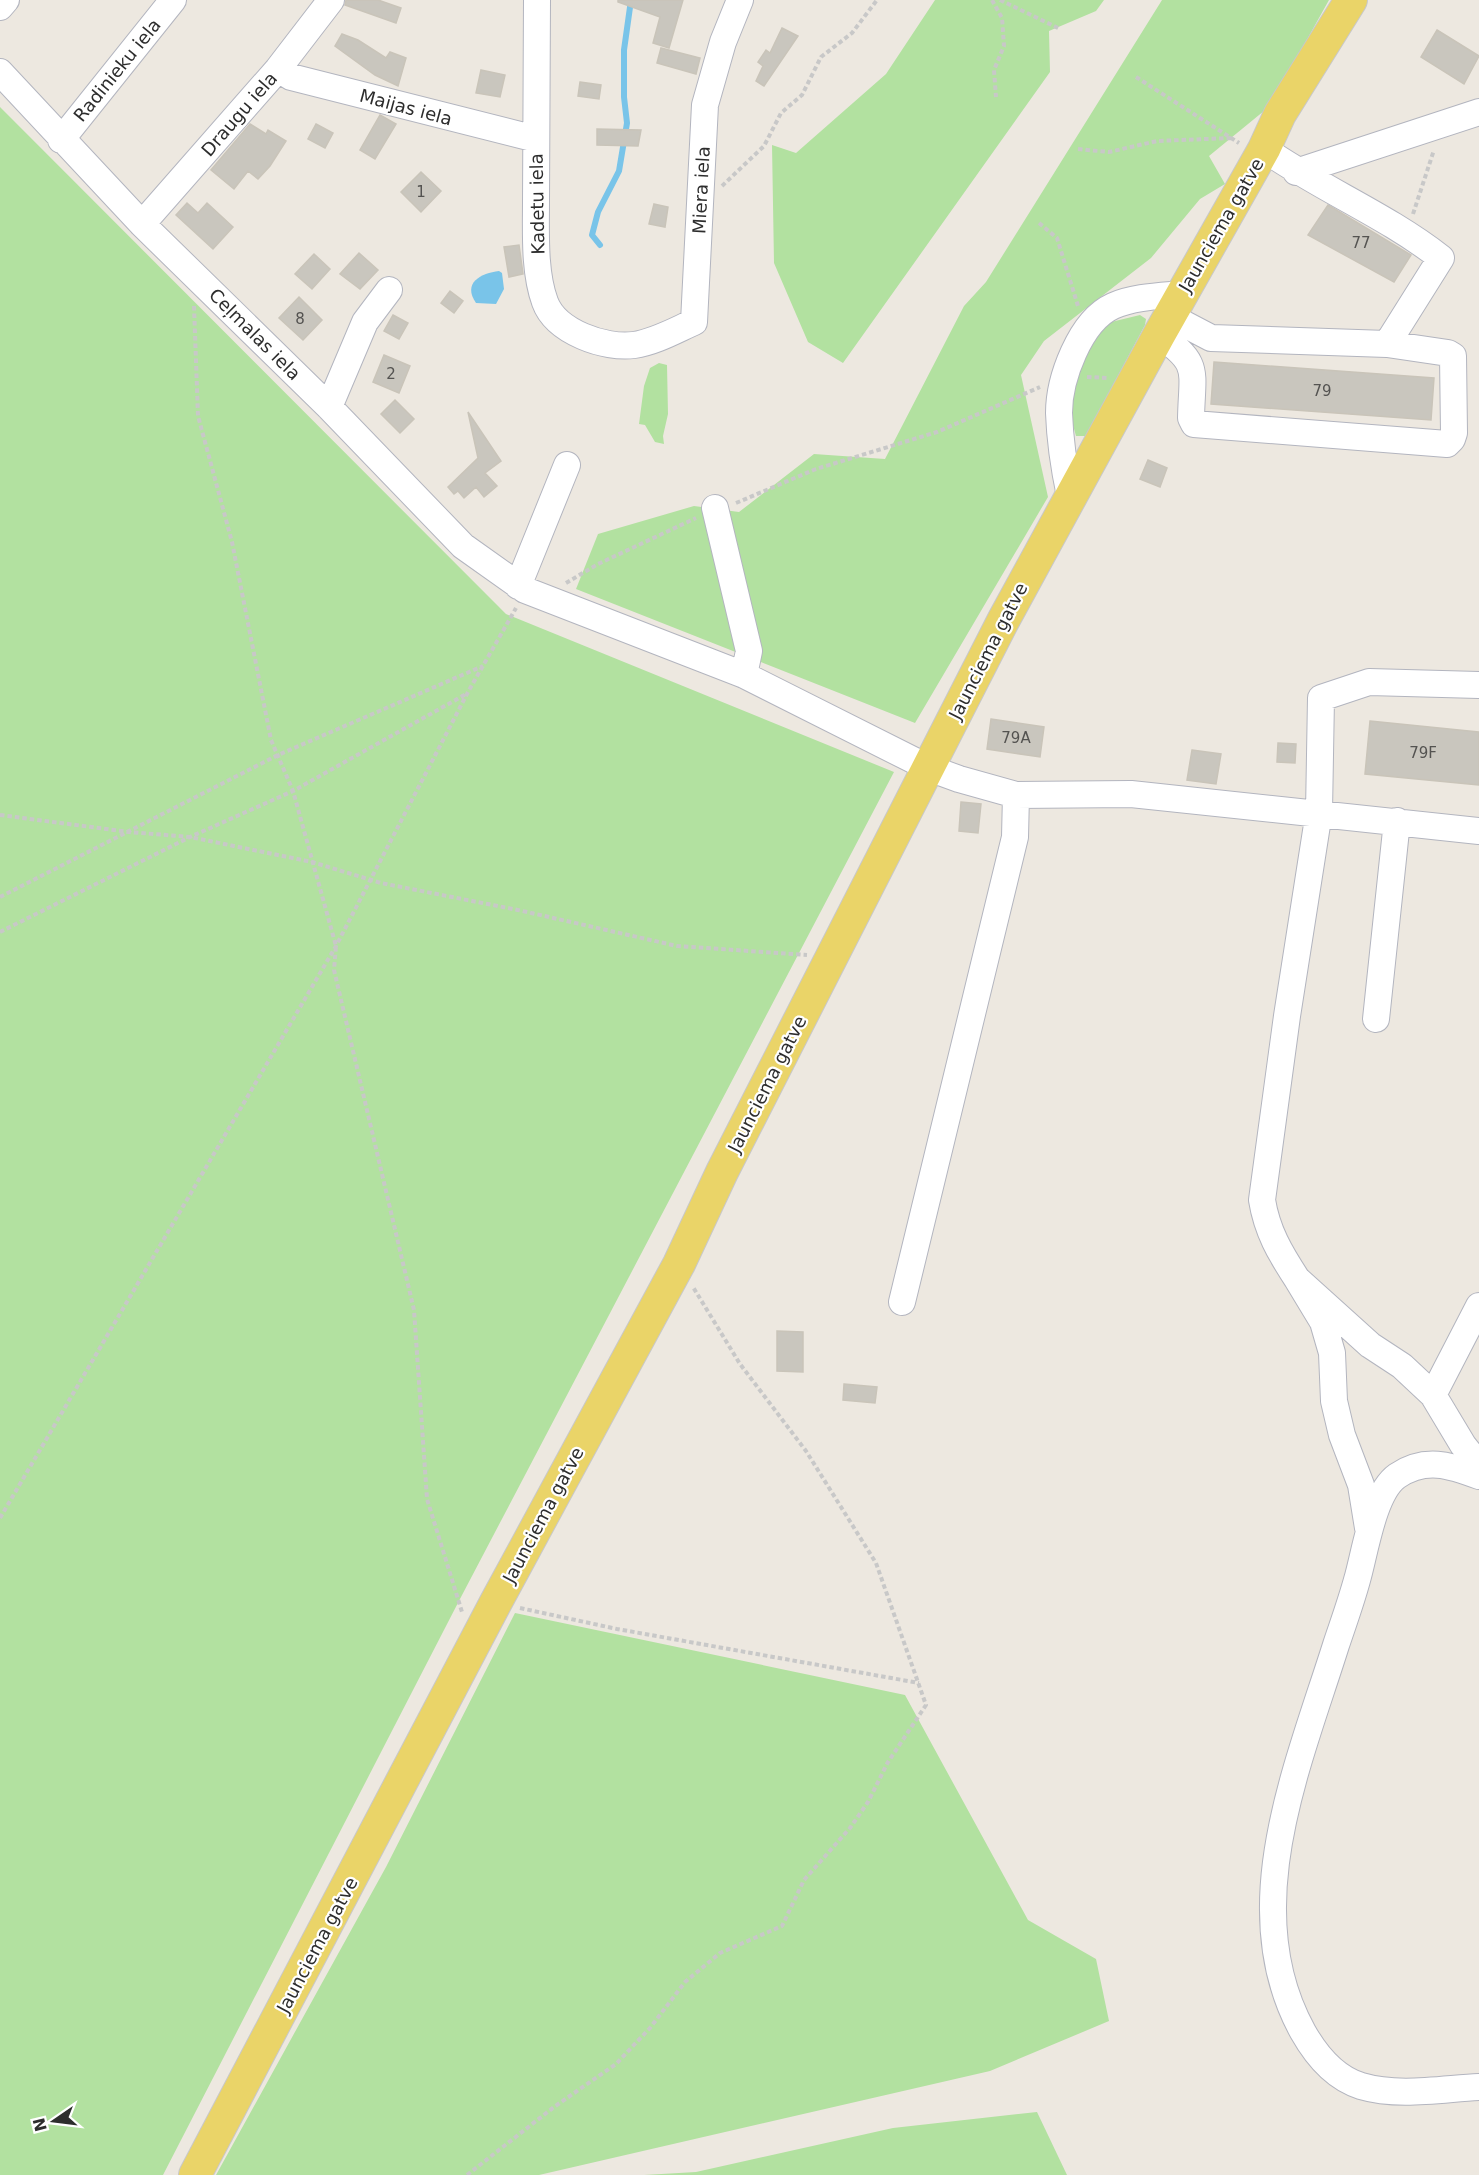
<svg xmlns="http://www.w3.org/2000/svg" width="1479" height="2175" font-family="'DejaVu Sans',sans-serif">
	<rect width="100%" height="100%" fill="#ede8e0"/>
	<!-- green -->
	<path fill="#b2e1a0" d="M935,0h169l-8,11 -47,20 1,41 -207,291 -35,-21 -34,-79 -2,-118 24,8 90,-79z
		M1162,0h167l-59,106 -61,50 16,28 -25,15 -49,59 -107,83 -23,34 27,122 -133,226 -339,-134 22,-55 96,-28 45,6 75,-58 71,5 79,-153 22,-24z
		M0,107l506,507 388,158 -433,825 -298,578h-163z
		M1140,315l6,4 -1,6 -59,111h-10l-5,-18 2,-34 19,-46 15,-15z
		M659,363l8,2 1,49 -5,22 1,8 -9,-2 -10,-17 -6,-1 5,-38 6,-18z
		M515,1613l390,82 123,225 68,39 13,62 -119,50 -451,104h-323l170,-308z
		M1037,2112l30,63h-423l52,-3 197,-44z"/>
	<!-- water -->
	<path fill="#79c4e9" d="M499,271l3,2 2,16 -8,15 -20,-1c-14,-20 5,-30 23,-32z"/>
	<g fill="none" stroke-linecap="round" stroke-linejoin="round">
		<!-- stream -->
		<path stroke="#79c4e9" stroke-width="6" d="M600,245l-8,-10 6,-23 21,-41 8,-48 -3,-26v-47l7,-50"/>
	</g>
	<!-- building -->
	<path fill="#c9c6be" stroke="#c9c4b9" stroke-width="1.5" d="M346,0h32l23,8 -5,15 -51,-18z
		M618,0h65l-14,48 -16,-5 7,-26 -42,-15z
		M782,28l16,8 -34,50 -8,-5 7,-15 -5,-4 8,-12 4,3z
		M1437,30l42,26 -15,28 -43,-27z
		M342,34l16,6 28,18 4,-6 16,6 -8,28 -23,-11 -40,-29z
		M661,48l39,10 -4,16 -39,-11z
		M481,70l24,5 -5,22 -24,-4z
		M580,82l21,3 -2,14 -21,-3z
		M380,115l16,9 -21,35 -15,-9z
		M250,124l16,10 2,-4 18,11 -16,25 -12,13 -10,-8 -14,18 -23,-19z
		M316,124l17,9 -8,15 -17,-9z
		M597,129l44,1 -3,16 -41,-1z
		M421,172l20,19 -20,21 -20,-20z
		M187,203l11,10 9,-10 26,24 -20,22 -37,-34z
		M654,204l14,3 -3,20 -16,-3z
		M1328,205l83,50 -17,27 -86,-47z
		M519,245l4,29 -14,3 -5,-30z
		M359,253l19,17 -18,19 -20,-15z
		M314,254l16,15 -18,20 -17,-15z
		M450,291l13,10 -9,12 -13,-10z
		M299,297l23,23 -19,20 -24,-22z
		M393,315l15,8 -9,16 -15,-8z
		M384,355l26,11 -11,27 -26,-11z
		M1214,362l220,16 -3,42 -220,-16z
		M395,400l19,19 -14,14 -19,-19z
		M468,412l33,49 -16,12 12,13 -13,11 -8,-10 -12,11 -6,-7 -4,3 -6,-7 30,-29z
		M1148,460l19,8 -7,19 -20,-8z
		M991,719l53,8 -4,30 -53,-8z
		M1370,721l109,11v53l-114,-11z
		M1278,743l18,1 -1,19 -18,-1z
		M1192,750l29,4 -5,30 -29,-4z
		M961,802l20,2 -3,29 -19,-2z
		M777,1331l26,1v40l-26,-1z
		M844,1384l33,3 -2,16 -32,-3z"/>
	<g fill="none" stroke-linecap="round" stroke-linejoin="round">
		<!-- minor casing -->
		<g stroke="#b3b5bf" stroke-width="28">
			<path id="minor" d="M537,0c0,67 -1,134 -1,202 0,31 -2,70 9,100 11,30 60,47 89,43 21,-3 42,-15 60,-23l11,-217 18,-63 17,-42
				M0,7l6,-7
				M278,69l13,8 245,62
				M0,72l142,152 187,183 134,139 62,44 219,85 185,93 30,11 57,16 115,-1 348,37
				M61,140l112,-140
				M1296,172l183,-60
				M142,224l136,-155 53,-69
				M1169,316l42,22 176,6 54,-86c-55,-43 -120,-69 -177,-109
				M1159,335c42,29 33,35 32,83l3,6 253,20 5,-5 2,-6 -1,-77 -5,-3 -61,-9
				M329,407l36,-85 24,-32
				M1070,496c-6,-28 -10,-54 -11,-83 0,-34 21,-92 54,-107 20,-9 47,-10 68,-12
				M715,508l34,143 -5,24
				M518,586l49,-121
				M1376,1019l21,-198
				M1297,1279c-17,-26 -30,-48 -35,-79l25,-184 32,-204 2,-114 48,-16 110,3
				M902,1302l113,-465 1,-42
				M1433,1395l46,-89
				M1479,1476c-29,-11 -54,-19 -82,0 -24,17 -32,77 -40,104 -6,22 -14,44 -21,65 -38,121 -101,265 -33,387 13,23 32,46 58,54 37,11 80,3 118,1
				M1368,1528l-7,-43 -19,-50 -8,-34 -2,-48 -9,-31 -26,-43 73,66 32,21 31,29 30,50 16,20"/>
		</g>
		<!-- major casing -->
		<g stroke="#c8c8c8" stroke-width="34">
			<path id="major" d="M195,2175l301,-573 183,-338 43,-92 281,-551 156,-286 105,-186 16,-35 71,-114"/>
		</g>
		<!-- path -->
		<path stroke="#c8c8c8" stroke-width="4" stroke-dasharray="4.5 3" stroke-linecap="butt" d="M992,0l10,18 2,28 -10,24 2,27
			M1000,0l60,29
			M1136,77l103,66
			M1078,149l31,3 48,-11 74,-3
			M722,186l42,-40 17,-33 21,-18 19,-38 31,-24 25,-33
			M1413,214l21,-64
			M1039,223l18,15 21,68
			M194,306l4,110 34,126 39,198 22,51 43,155 -2,24 80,340 13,189 35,113
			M1087,377l22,1
			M736,503l80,-34 121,-37 103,-45
			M566,583l32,-19 98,-46
			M0,815l129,17 61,5 122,25 69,21 137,27 159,36 130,9
			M0,897l278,-142 205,-89
			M0,932l190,-95 103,-46 175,-98
			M0,1518l336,-572 132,-254 48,-84
			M520,1608l97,21 302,54
			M467,2175l87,-68 62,-43 34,-36 35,-46 35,-29 62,-27 22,-46 46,-52 18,-26 20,-40 38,-57 -50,-142 -70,-112 -66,-87 -47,-77"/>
		<!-- minor -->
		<use href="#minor" stroke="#fff" stroke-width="26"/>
		<!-- major -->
		<use href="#major" stroke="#ead468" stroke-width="32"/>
	</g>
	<g text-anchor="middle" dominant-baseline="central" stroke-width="4.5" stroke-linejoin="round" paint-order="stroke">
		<!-- number labels -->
		<g font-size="15" fill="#545351">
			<text x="421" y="192">1</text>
			<text x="1361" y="243">77</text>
			<text x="300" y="319">8</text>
			<text x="391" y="374">2</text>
			<text x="1322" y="391">79</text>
			<text x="1016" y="738">79A</text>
			<text x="1423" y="753">79F</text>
		</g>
		<!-- street labels -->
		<g font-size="18" fill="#2d2d2d" stroke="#fff">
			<text transform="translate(117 70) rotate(-51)">Radinieku iela</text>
			<text transform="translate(406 107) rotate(15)">Maijas iela</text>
			<text transform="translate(239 114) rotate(-49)">Draugu iela</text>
			<text transform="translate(701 190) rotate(-87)">Miera iela</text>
			<text transform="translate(537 204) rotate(-91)">Kadetu iela</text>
			<text transform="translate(1221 225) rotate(-60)">Jaunciema gatve</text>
			<text transform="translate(255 334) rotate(45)">Ceļmalas iela</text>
			<text transform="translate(988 651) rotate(-63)">Jaunciema gatve</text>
			<text transform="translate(767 1084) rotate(-63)">Jaunciema gatve</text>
			<text transform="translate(543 1515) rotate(-62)">Jaunciema gatve</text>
			<text transform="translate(317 1945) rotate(-62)">Jaunciema gatve</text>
		</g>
	</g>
	<!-- north arrow -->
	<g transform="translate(54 2121) rotate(256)" stroke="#ffffff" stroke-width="4.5" paint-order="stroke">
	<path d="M0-4.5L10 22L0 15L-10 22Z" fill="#2d2d2d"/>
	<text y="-9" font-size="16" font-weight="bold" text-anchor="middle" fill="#2d2d2d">N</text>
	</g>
</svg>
